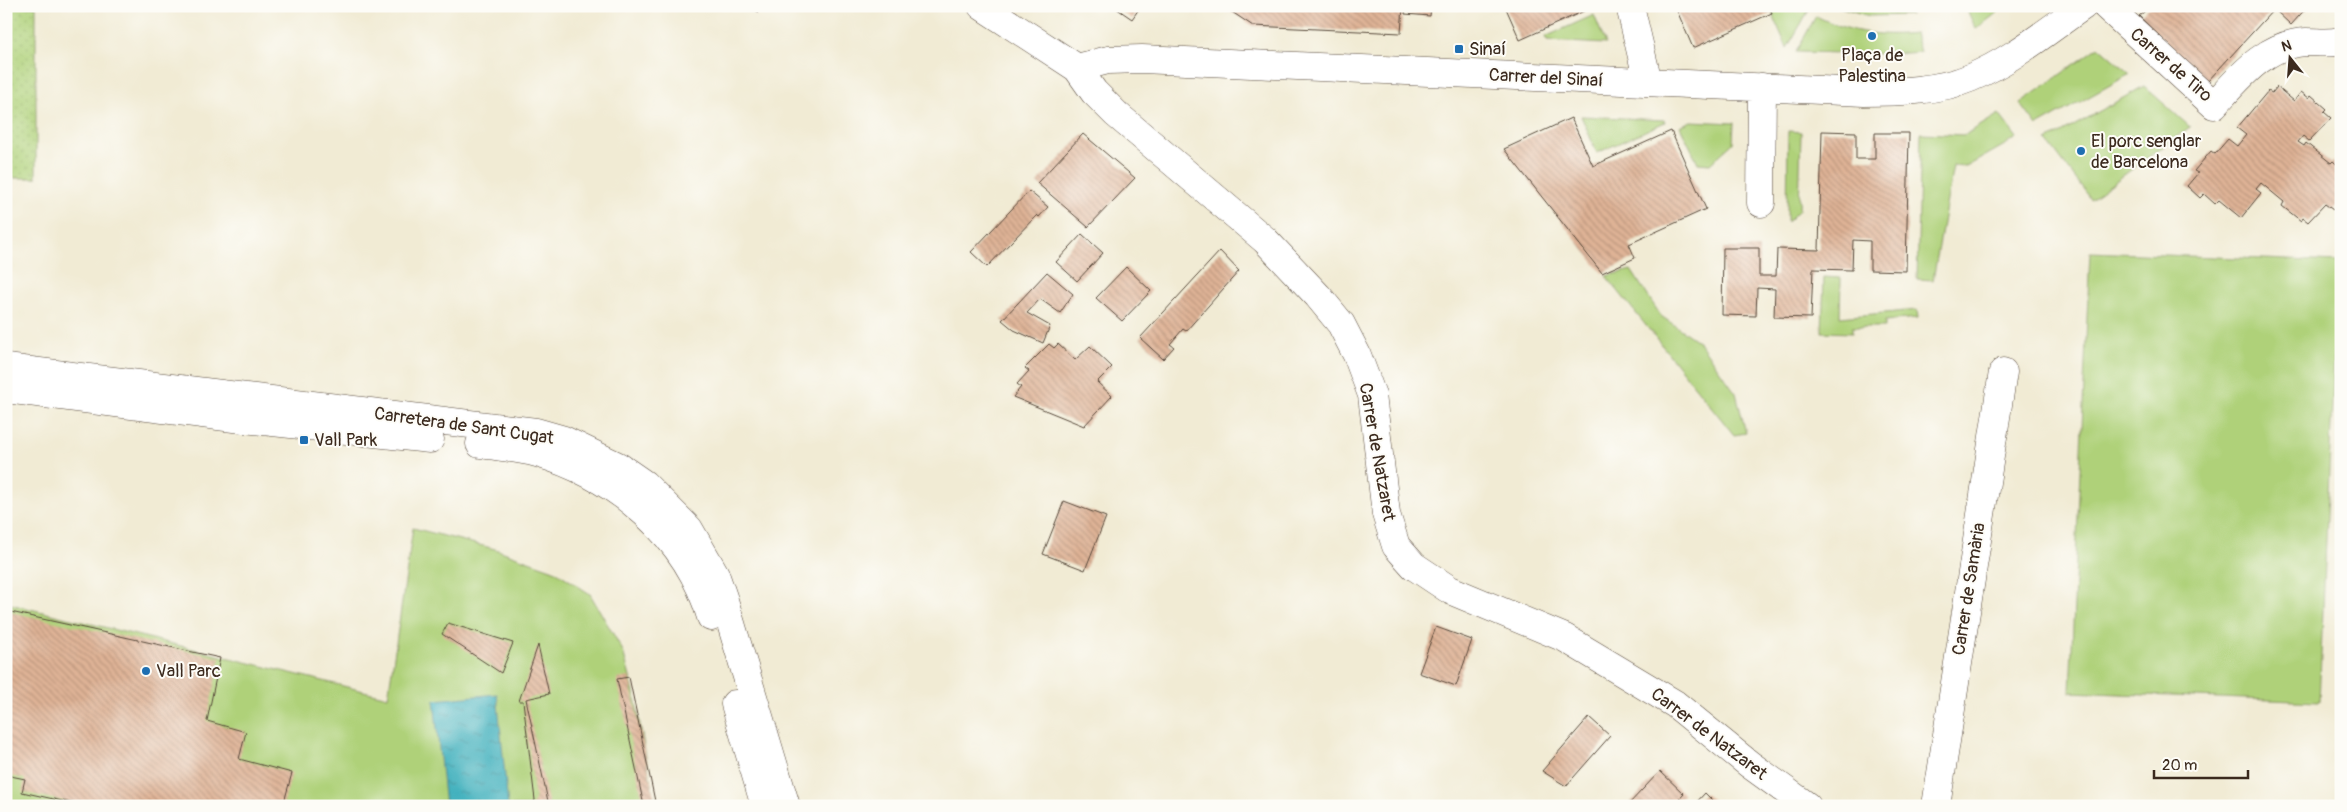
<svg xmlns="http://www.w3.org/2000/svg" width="2347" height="812" font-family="Pangolin,sans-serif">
	<defs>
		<pattern id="grass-dots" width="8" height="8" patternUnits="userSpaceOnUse" patternTransform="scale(1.25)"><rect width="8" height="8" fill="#afd179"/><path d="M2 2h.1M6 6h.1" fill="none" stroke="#97b468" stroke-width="1.8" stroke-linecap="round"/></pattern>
		<pattern id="park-crowns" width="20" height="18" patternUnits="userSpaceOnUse" patternTransform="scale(1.25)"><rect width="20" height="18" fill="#afd179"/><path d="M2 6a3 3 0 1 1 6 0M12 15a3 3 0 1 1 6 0" fill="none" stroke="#97b468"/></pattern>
		<pattern id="water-ripples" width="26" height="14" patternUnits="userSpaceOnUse" patternTransform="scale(1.25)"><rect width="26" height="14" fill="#41b0bd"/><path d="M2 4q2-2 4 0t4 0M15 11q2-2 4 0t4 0" fill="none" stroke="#388f99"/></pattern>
		<pattern id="building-back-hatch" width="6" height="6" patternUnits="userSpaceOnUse" patternTransform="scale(1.25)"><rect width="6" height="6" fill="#dfb396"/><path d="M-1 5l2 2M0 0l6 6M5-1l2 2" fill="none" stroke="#b6927a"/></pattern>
	</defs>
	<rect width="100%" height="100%" fill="#fdfcf7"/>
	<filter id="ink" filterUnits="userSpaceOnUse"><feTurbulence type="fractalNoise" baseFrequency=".02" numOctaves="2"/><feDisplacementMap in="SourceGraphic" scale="10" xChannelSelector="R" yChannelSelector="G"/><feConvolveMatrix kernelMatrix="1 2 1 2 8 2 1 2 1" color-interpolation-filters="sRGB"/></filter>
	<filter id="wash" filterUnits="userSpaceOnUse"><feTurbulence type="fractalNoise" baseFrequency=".0096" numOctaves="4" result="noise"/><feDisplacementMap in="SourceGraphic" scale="20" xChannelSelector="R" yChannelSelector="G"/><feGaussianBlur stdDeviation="1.12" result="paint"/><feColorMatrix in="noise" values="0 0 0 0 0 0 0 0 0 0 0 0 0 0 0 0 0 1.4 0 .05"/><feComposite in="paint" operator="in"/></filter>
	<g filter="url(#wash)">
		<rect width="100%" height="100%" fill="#f1ebd4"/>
		<!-- grass -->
		<path fill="url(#grass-dots)" stroke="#757e4c" d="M6,6h30v172h-30z"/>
		<!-- park -->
		<path fill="url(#park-crowns)" stroke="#757e4c" d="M1837,6h71l2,9 -41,1z"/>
		<!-- garden -->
		<path fill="#afd179" stroke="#757e4c" d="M1769,6h35l5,4 -22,38z
			M1965,6h41l-30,23z
			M1594,15l12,29 -59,-3 -2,-4z
			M1816,16c32,16 63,21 99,17l5,19 -28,2 -96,-2z
			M2099,47l31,27 -93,52 -17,-23z
			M2144,86l46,41 -99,72 -44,-58z
			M1999,114l18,24 -51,29 -13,-1 -20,114 -16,-1 4,-146 44,2z
			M1581,116l83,4 1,2 -68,31z
			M1691,121l43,2 -1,20 -23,21 -12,-1 -18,-37z
			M1788,131l13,1 -2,78 -12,12z
			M2090,252l248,10 -19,440 -249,-10z
			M1631,270l30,46 38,26 37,51 10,40 -12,2 -128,-159z
			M1824,277l17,1 -1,39 77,-7 1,8 -33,3v6h-33v6l-30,-1z
			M413,528l82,21 59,21 36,24 33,57 11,41 21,114 -649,-1v-202l382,94z"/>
		<!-- water -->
		<path fill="url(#water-ripples)" stroke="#3e6d6e" d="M497,694l11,112h-63l-11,-106z"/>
		<g id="blocks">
			<!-- building -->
			<path fill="url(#building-back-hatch)" d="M745,6h16l-2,6z
				M1113,6h28l-9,13z
				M1223,6h180l-2,27 -148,-7z
				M1406,6h25l-1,10 -25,-2z
				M1505,6h90l-75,34z
				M1675,6h94l3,7 -79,35z
				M2151,6h157l-17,19 -17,-16 -67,73 -68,-66z
				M2277,87l17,14 7,-9 8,6 2,-3 16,14 -3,3 7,6 -22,23 -6,-5 -5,6 6,4 2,-3 25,20 2,-2 8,7v33l-8,9 -8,-6 -17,18 -5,-4 -2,3 -19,-15 2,-4 -23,-19 -5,6 5,4 -20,25 -22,-18 -4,4 -11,-10 -4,4 -13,-12 11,-13 -4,-2 17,-20 4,3 13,-15 9,7 9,-11 -9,-7 31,-37 4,2z
				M1571,118l22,48 78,-35 35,78 -77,35 6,14 -33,15 -98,-124z
				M1822,131l34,1v27h19v-26h34l-3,138 -36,-1v-29l-17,-1 -1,30 -39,-1 -2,49 -37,-1 1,-28 -18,-1 -1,28 -34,-1 1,-67h36v28h17l1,-27 42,1z
				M1083,134l52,44 -47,49 -51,-44z
				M1029,191l19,16 -9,10 -2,-2 -50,52 -16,-15z
				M1082,234l21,19 -26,28 -21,-19z
				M1220,251l19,20 -53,60 -3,-2 -13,15 4,3 -11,12 -23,-21z
				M1126,267l25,24 -29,30 -26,-23z
				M1047,272l26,22 -13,19 -20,-14 -13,14 23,13 -7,17 -29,-13 -12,-10z
				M1049,344l5,4 4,-4 17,16 15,-14 22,21 -15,15 15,14 -28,30 -71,-29 8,-10 -4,-3 12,-13 -4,-3z
				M1064,501l42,16 -21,53 -42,-16z
				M6,611l214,47 -13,63 39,11 -7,27 53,14 -9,33h-198l-63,-14 3,-13 -19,-4z
				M448,623l65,20 -12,30 -59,-39z
				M1436,627l36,13 -16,46 -37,-13z
				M538,645l11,49 -23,5 23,107h-17l3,-6 -12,-99h-4z
				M629,677l27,129h-12l-27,-127z
				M1589,717l21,19 -44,50 -24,-15z
				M1660,771l24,23 -11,12h-46z
				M1705,793l13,13h-25z"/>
		</g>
	</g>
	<g filter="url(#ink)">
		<use href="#blocks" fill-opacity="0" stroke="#564739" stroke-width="1"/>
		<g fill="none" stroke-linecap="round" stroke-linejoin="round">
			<!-- minor casing -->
			<g stroke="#564739" stroke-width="29">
				<path id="minor" d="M982,6l95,62 17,24 22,22 149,126 53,56 23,28 16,31 15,40 14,119 10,32 18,20 36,24 115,48 110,66 74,60 58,42
					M1630,6l18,76
					M2106,6l108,99c25,-27 51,-61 92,-63 12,0 22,2 35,-1
					M1077,68l31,-8 34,-1 722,33c33,0 75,-1 106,-14 41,-17 77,-47 113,-72
					M1761,203l1,-116
					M1936,806l67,-434"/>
			</g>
			<!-- major casing -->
			<g stroke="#564739" stroke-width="29">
				<path id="major" d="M6,368l530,64 28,8 54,26 26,18 45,45 26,45 8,23 63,209
					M6,389l228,29 196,21
					M480,444c19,3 39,4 57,9 79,23 151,83 174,164
					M735,704l30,102"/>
			</g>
			<!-- minor -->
			<use href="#minor" stroke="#fff" stroke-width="28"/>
			<!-- major -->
			<use href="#major" stroke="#fff" stroke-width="28"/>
		</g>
	</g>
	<!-- markers -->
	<g fill="#1f6fb2" stroke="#fdfcf7" stroke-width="2">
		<circle cx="1872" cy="36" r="5"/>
		<rect x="1454" y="44" width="10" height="10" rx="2.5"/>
		<circle cx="2081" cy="151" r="5"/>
		<rect x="299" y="435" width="10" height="10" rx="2.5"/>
		<circle cx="146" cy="671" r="5"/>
	</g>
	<g text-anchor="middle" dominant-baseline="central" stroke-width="4" stroke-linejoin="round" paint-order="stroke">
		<!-- poi labels -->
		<g font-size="18" fill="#3b2a1e" stroke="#fdfcf7" text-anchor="start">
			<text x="1469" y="49">Sinaí</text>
			<text x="1872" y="55" text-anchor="middle">Plaça de<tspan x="1872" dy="21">Palestina</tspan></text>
			<text x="2091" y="141">El porc senglar<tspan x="2091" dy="21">de Barcelona</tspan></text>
			<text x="314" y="440">Vall Park</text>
			<text x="156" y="671">Vall Parc</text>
		</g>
		<!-- street labels -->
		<g font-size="18" fill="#3b2a1e" stroke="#fdfcf7">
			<text transform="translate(2171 65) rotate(41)">Carrer de Tiro</text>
			<text transform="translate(1546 78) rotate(3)">Carrer del Sinaí</text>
			<text transform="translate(464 426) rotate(8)">Carretera de Sant Cugat</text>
			<text transform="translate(1377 452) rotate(80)">Carrer de Natzaret</text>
			<text transform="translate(1969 589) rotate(-81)">Carrer de Samària</text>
			<text transform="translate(1709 734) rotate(37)">Carrer de Natzaret</text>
		</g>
	</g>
	<!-- margin -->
	<rect width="2347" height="812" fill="none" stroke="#fdfcf7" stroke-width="25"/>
	<!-- north arrow -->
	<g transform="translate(2290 58) rotate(343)" stroke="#fdfcf7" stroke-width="4" paint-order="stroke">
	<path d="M0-4L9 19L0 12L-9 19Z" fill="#3b2a1e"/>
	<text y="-8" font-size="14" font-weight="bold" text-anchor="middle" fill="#3b2a1e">N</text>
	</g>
	<!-- scale -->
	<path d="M2154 770v8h94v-8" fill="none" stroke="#3b2a1e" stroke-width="2.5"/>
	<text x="2162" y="770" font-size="15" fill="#3b2a1e" stroke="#fdfcf7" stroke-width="4" paint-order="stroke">20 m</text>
</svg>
